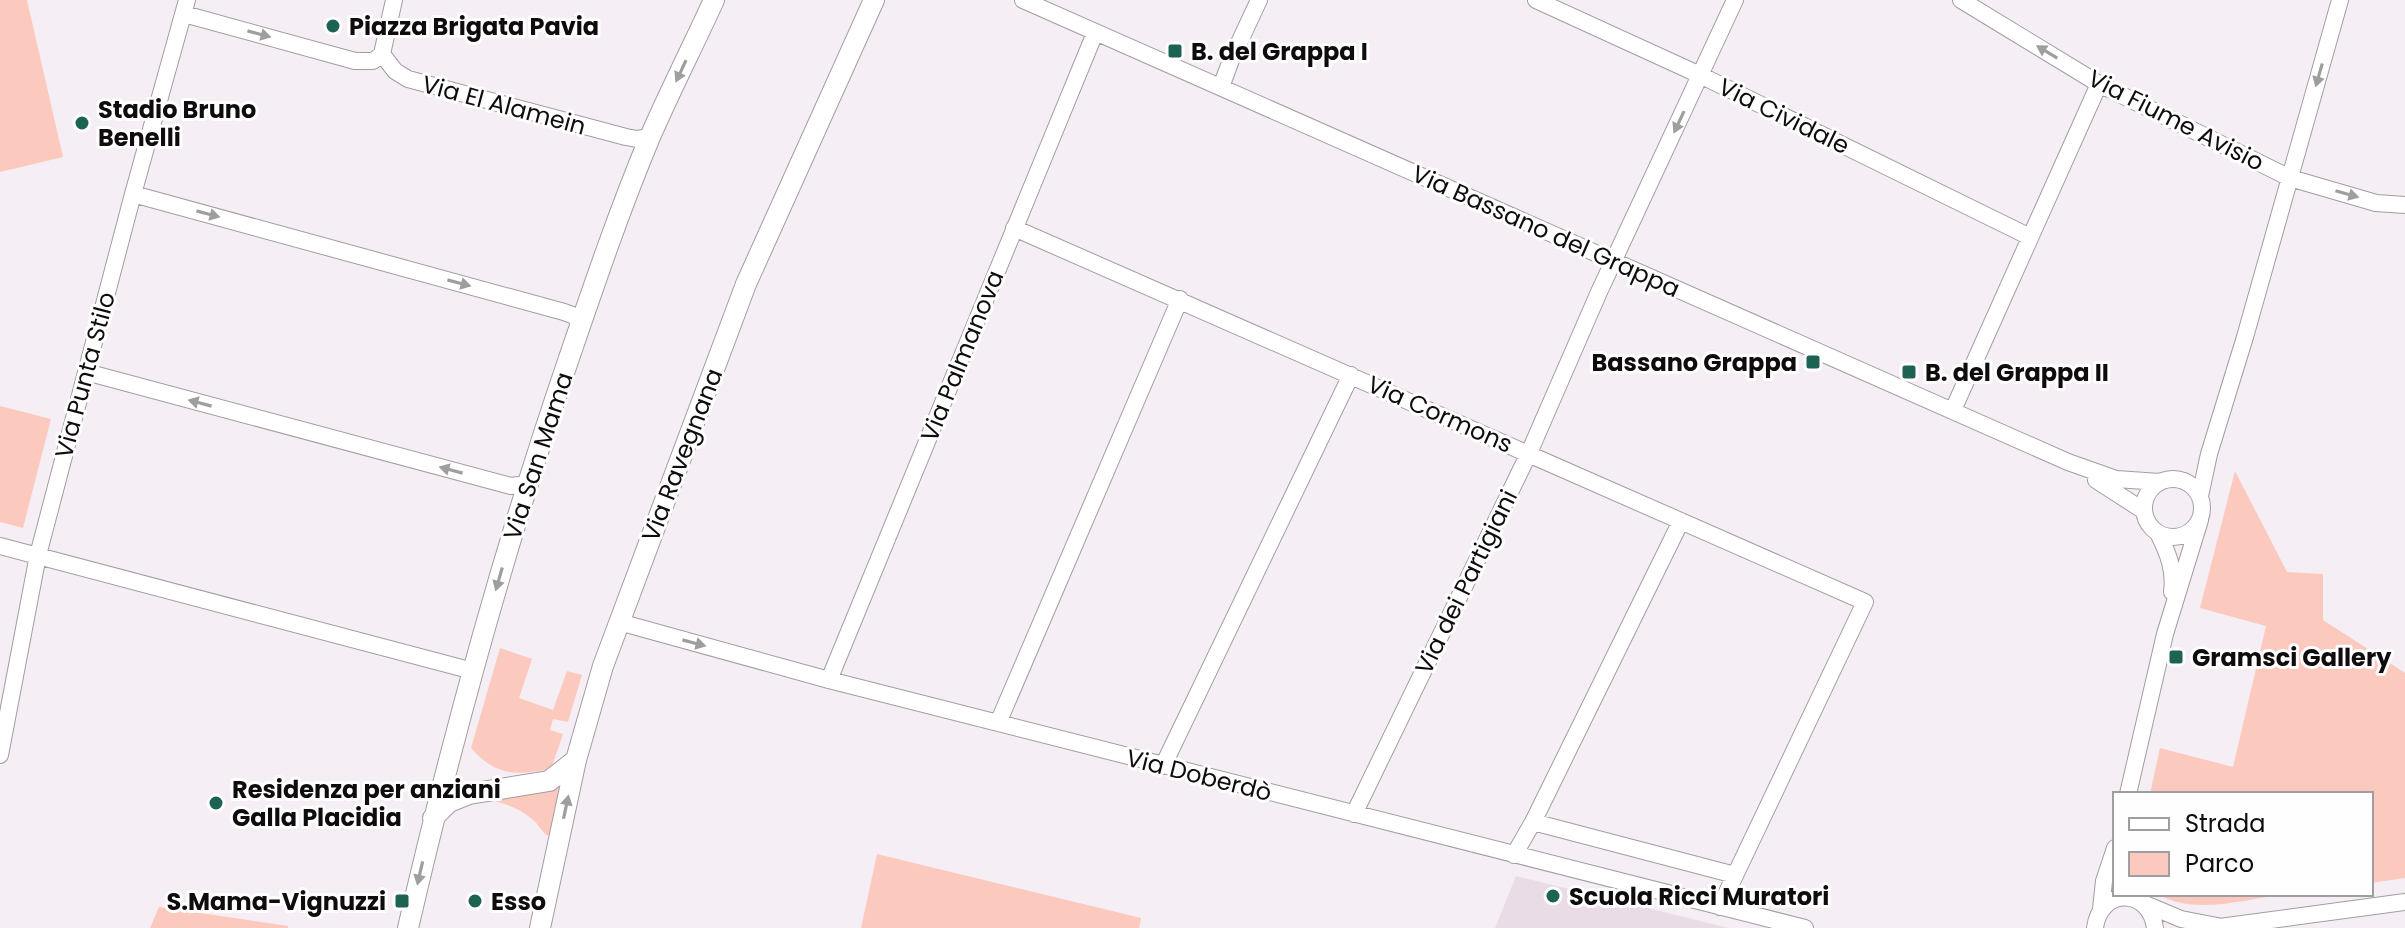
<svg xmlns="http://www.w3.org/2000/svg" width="2405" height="928" font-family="Poppins,sans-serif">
	<rect width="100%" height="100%" fill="#f5eef4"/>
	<!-- built -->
	<path fill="#e9dce7" d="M1516,876l213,52h-234z"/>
	<!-- green -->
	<path fill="#fcc9be" d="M0,0h27l36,157 -63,15z
		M0,406l51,13 -28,109 -23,-6z
		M2235,471l52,101 36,2v46l82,53v205l-34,5v-89h-221l10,-46 73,19 33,-141 -66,-18z
		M500,648l32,11 -13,39 34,12 14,-39 15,4 -14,47 -15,-3 -3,11 13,4 -12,35c-35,6 -54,8 -80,-21z
		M565,786l-14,50 -5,-1c-5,-5 -8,-11 -13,-15 -12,-11 -26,-16 -42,-20l49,-7z
		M877,854l264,64 -2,10h-278z
		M2158,894h128c-39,5 -93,22 -128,0z
		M159,907l129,19v2h-138z"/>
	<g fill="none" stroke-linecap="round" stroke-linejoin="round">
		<!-- minor casing -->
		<g stroke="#a39da2" stroke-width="18">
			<path id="minor" d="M1023,0l1045,462 48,17 44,3
				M1536,0l164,75 330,162
				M1961,0l138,84 191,94 86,25 29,2
				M184,14l171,47h18l9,-7
				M382,54l13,17 13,8 218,58 11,2 14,-2
				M382,54l12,-54
				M1221,87l10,-27 28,-60
				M133,194l431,118 11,4 5,10
				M1014,228l851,374 -145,305
				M86,372l425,114 16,-2
				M1953,410l146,-326
				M2144 508a29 29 0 1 1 58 0a29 29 0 1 1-58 0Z
				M2096,480l48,31
				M2200,496l9,-42 36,-117 95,-337
				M2158,533c10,20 17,37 14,59
				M0,546l473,125
				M619,622l210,58 976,248
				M829,680l266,-647
				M998,723l182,-424
				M0,755l38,-200 95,-361 54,-194
				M1163,766l188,-391
				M2128,794l37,-160 35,-114
				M1354,814l175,-361 70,-161 136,-292
				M1533,822l202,53
				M1514,855l19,-33 148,-301
				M2143,903l38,16 36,7
				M2101,909l3,-28 11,-33
				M2095,928c5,-41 55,-40 60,0
				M2212,928l193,-26"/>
		</g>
		<!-- tertiary casing -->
		<g stroke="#a39da2" stroke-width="22">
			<path id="tertiary" d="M433,818l16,-16 20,-8 80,-13 27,-21
				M408,928c44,-190 96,-379 159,-564 26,-76 52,-153 83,-227 20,-46 43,-91 64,-137
				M540,928l36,-168 27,-94 143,-382 128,-284"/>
		</g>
		<!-- minor -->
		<use href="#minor" stroke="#fff" stroke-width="16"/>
		<!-- tertiary -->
		<use href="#tertiary" stroke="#fff" stroke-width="20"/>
	</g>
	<!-- one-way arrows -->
	<defs><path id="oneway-solid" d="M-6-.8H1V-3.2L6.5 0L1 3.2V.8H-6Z" transform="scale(2)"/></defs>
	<g fill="#9f9e9f">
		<use href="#oneway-solid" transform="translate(259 34) rotate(15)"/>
		<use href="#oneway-solid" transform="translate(2047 52) rotate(-149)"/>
		<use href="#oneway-solid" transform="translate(681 71) rotate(115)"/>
		<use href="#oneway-solid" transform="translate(2319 75) rotate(106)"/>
		<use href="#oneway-solid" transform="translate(1679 122) rotate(115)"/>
		<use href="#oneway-solid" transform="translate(2347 194) rotate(16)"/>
		<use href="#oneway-solid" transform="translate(208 214) rotate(15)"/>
		<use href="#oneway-solid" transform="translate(459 283) rotate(15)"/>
		<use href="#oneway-solid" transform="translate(200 403) rotate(-165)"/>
		<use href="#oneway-solid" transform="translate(451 470) rotate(-165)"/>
		<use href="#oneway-solid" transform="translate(499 579) rotate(106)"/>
		<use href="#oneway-solid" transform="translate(694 643) rotate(15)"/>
		<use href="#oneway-solid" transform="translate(566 807) rotate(-78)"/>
		<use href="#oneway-solid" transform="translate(420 873) rotate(103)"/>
	</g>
	<!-- markers -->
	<g fill="#1d6354" stroke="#fffeff" stroke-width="3">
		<circle cx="333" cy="26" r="8"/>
		<rect x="1167" y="43" width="16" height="16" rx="4"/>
		<circle cx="82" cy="123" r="8"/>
		<rect x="1805" y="354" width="16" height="16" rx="4"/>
		<rect x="1901" y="364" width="16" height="16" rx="4"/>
		<rect x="2168" y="649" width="16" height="16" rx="4"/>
		<circle cx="216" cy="803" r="8"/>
		<circle cx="1553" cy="896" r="8"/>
		<rect x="394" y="893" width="16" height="16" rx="4"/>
		<circle cx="475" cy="901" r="8"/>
	</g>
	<g text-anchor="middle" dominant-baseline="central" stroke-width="6" stroke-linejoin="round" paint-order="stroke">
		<!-- poi labels -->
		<g font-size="24" font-weight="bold" fill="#0f0c0e" stroke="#fffeff" text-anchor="start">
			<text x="349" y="26">Piazza Brigata Pavia</text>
			<text x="1191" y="51">B. del Grappa I</text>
			<text x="98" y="109">Stadio Bruno<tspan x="98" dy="28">Benelli</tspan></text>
			<text x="1797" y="362" text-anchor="end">Bassano Grappa</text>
			<text x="1925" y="372">B. del Grappa II</text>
			<text x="2192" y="657">Gramsci Gallery</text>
			<text x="232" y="789">Residenza per anziani<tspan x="232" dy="28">Galla Placidia</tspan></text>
			<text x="1569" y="896">Scuola Ricci Muratori</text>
			<text x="386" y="901" text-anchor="end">S.Mama-Vignuzzi</text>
			<text x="491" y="901">Esso</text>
		</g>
		<!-- street labels -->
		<g font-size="24" fill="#0f0c0e" stroke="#fffeff">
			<text transform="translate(504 105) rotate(15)">Via El Alamein</text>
			<text transform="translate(1784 116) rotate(26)">Via Cividale</text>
			<text transform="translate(2176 120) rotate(27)">Via Fiume Avisio</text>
			<text transform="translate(1546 231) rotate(24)">Via Bassano del Grappa</text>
			<text transform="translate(962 356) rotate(-68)">Via Palmanova</text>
			<text transform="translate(85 375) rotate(-75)">Via Punta Stilo</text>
			<text transform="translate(1440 414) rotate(24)">Via Cormons</text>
			<text transform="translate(682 455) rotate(-69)">Via Ravegnana</text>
			<text transform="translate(538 456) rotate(-72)">Via San Mama</text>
			<text transform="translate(1466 582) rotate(-64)">Via dei Partigiani</text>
			<text transform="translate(1199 775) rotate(14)">Via Doberdò</text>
		</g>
	</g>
	<!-- legend -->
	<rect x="2113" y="792" width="260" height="104" fill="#fffeff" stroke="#9f9d9f" stroke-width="2"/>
	<rect x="2129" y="818" width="40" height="12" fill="#ffffff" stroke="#9f9d9f" stroke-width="2"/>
	<text x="2185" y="832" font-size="24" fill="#0f0c0e">Strada</text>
	<rect x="2129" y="852" width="40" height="24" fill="#fcc9be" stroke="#9f9d9f" stroke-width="2"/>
	<text x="2185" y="872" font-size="24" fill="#0f0c0e">Parco</text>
</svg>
